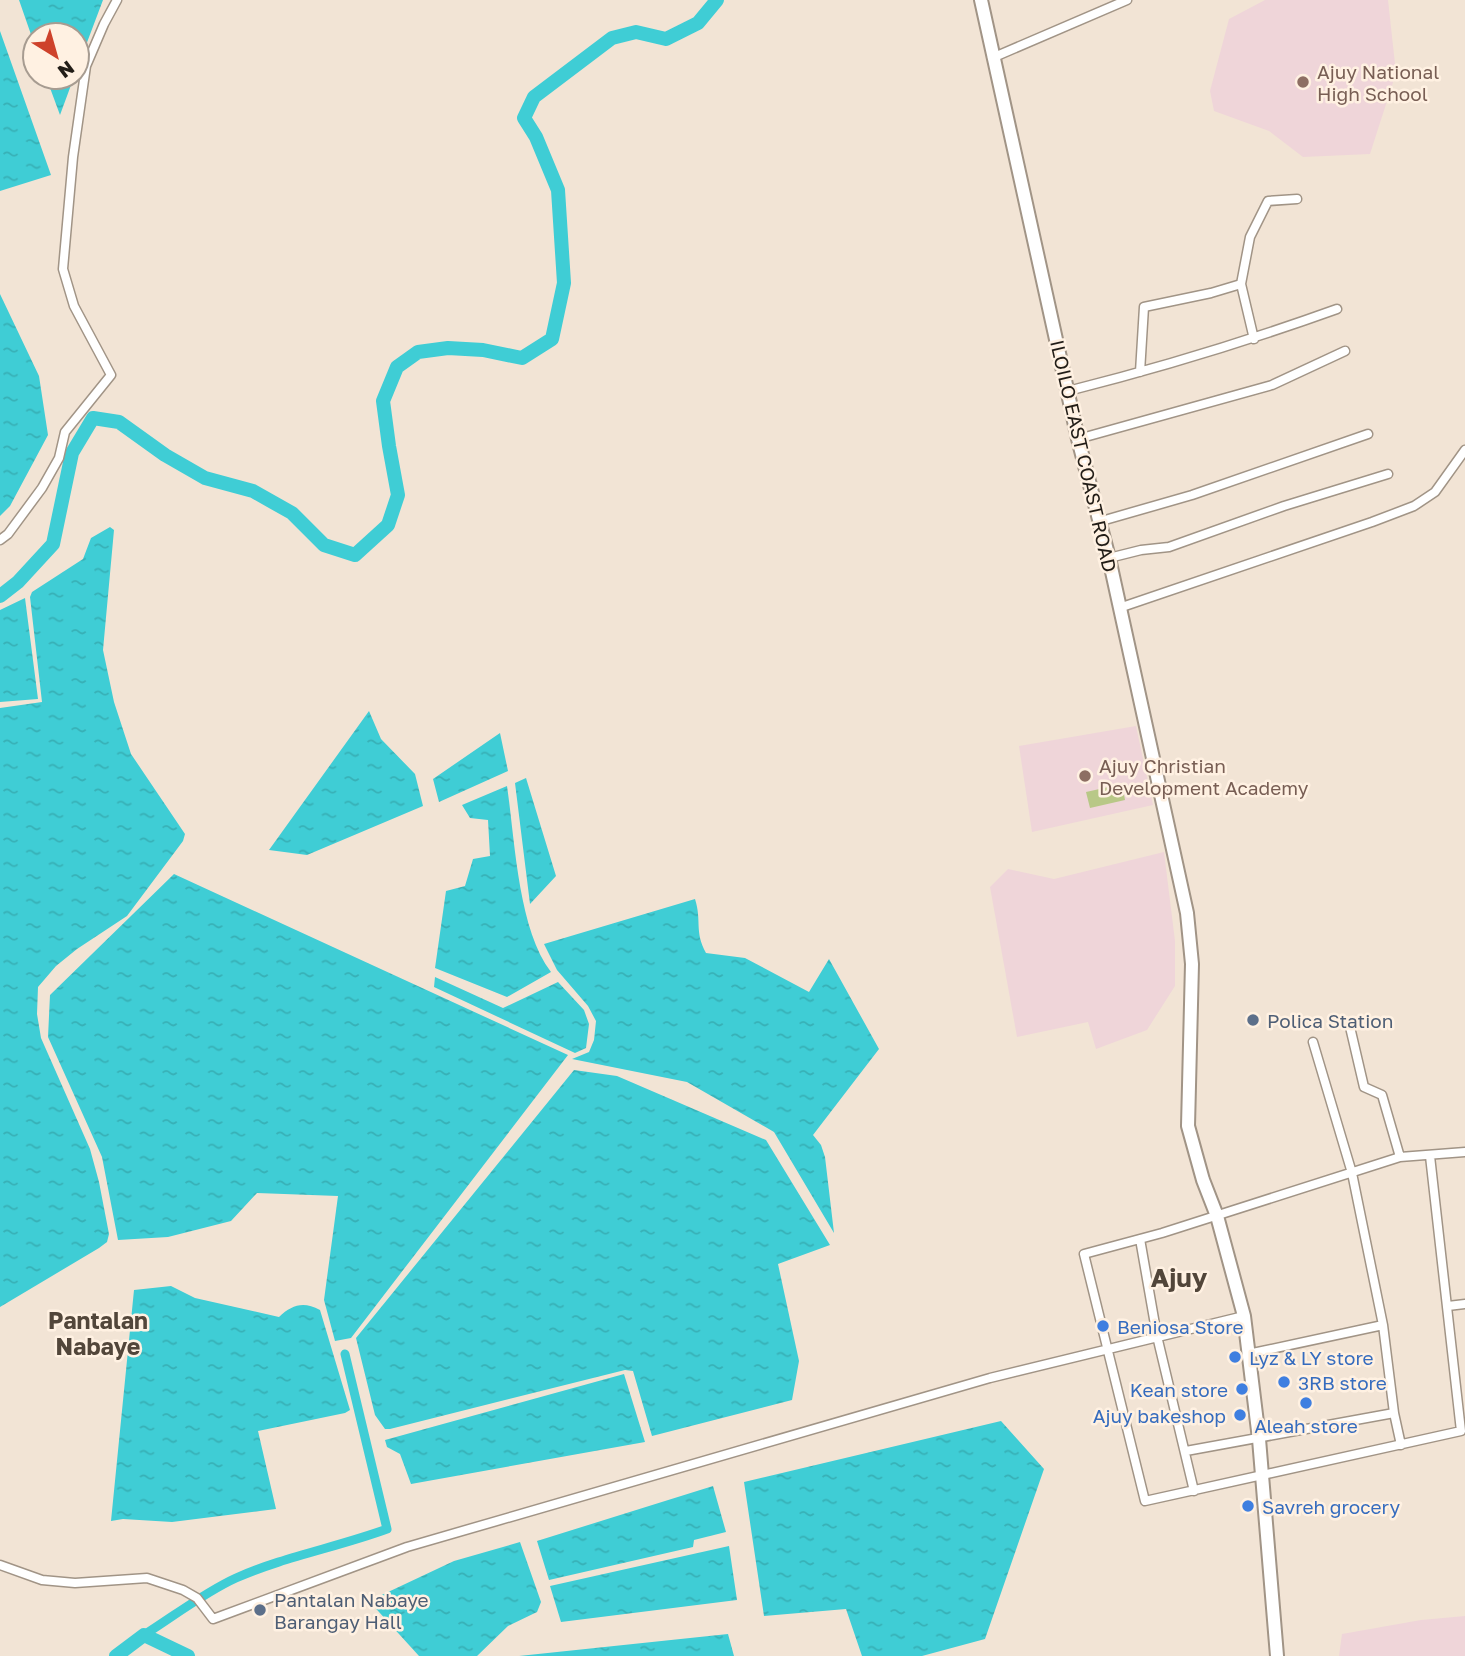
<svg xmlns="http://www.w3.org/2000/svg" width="1465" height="1656" font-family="'Golos Text',sans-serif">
	<defs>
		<pattern id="water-ripples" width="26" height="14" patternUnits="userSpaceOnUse" patternTransform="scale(1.75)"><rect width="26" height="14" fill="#3fcdd5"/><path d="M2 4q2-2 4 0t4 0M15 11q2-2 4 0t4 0" fill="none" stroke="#37b0b6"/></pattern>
	</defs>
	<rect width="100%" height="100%" fill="#f2e4d5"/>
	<!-- education -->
	<path fill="#efd5d9" d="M1265,0h123l8,73 -26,81 -67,3 -34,-26 -55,-20 -4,-20 19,-72z
		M1136,726l17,79 -121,27 -13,-86z
		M1164,852l11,89v45l-28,44 -51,19 -8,-27 -71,15 -27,-150 18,-18 46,10z
		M1465,1616v40h-126l3,-22 79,-14z"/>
	<!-- green -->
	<path fill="#b8c887" d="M1122,784l3,16 -35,8 -4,-16z"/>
	<!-- water -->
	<path fill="url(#water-ripples)" d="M19,0h84l-26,69v-34h-42v11z
		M0,31l51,144 -51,16z
		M46,77h28l-14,38z
		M0,294l39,82 9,59 -38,71 -10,10z
		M110,527l4,3 -11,120 11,52 17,52 54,80 -2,7 -56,75 -50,33 -21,17 -18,21 -1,27 4,24 49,111 9,33 10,52 -2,8 -8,6 -99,59v-599l42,-6 -12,-105 2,-5 51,-33 8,-21z
		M25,598l13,101 -38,3v-92z
		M369,711l12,28 34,35 8,32 -116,49 -38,-5z
		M500,733l8,38 -69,31 -6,-23z
		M526,778l30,98 -26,28 -15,-121z
		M507,786c8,54 11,143 44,186l-44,25 -72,-29 11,-77 19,-5 8,-27 17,-3 -2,-36 -18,-2 -8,-13z
		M174,874l394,181 -217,283 -16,3 -11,-41 14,-104 -81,-3 -26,28 -63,16 -50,3 -16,-83 -54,-120 2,-42z
		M695,899c7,22 -1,32 11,54l39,5 64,34 20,-33 50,90 -66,86 8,10 4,12 9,76 -60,-101 -87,-50 -115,-23 17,-7 5,-12 2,-19 -8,-15 -31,-36 -13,-26z
		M435,977l68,31 55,-26 26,28 5,14 -3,24 -11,5 -141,-66z
		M574,1070l43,6 149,64 64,105 -52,19 21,97 -7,39 -140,36 -19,-65 -8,-1 -235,59h-5l-10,-14 -19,-77z
		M171,1286l24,12 84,19c13,-12 24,-16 41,-7l30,100 -5,3 -87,18 18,78 -104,13 -49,-3 -12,2 23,-231z
		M624,1374l21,68 -234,42 -11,-30 -13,-7 -2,-7z
		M1001,1421l43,48 -59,170 -63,17h-60l-16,-47 -82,7 -20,-134z
		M713,1486l13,46 -32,8 -1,7 -144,33 -12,-39z
		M520,1542l21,60 -4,10 -29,14 -31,30h-58l-50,-55 85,-40z
		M729,1546l8,54 -176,22 -11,-36z
		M728,1634l6,22h-215z"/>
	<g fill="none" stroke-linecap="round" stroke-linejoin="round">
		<!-- canal -->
		<path stroke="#3fcdd5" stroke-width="9" d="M144,1635c30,-19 61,-43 92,-57 47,-21 102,-31 151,-49l-42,-175"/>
		<!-- river -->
		<path stroke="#3fcdd5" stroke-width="14" d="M0,596l18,-14 35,-38 19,-91 21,-35 26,4 46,33 40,23 48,13 39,22 32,32 31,10 33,-30 10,-30 -9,-49 -6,-45 14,-34 21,-15 30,-4 35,2 39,8 30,-19 12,-56 -6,-93 -22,-53 -12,-19 10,-21 78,-59 24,-6 30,7 32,-16 19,-23
			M116,1656l28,-21 44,21"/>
		<!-- street casing -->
		<g stroke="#a19486" stroke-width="11">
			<path id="street" d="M992,58l135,-58
				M1241,284l13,55
				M1140,372l4,-65 67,-14 30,-9 9,-47 18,-36 29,-2
				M1068,391c91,-23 180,-50 269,-82
				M1078,439l194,-54 73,-34
				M1098,522l94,-27 176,-61
				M0,540l8,-6 34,-46 17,-30 6,-26 46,-57 -37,-69 -11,-37 10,-112 13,-91 18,-42 13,-24
				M1109,558l32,-8 28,-3 115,-41 104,-32
				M1119,608l253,-86 42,-16 21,-14 30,-42
				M1350,1027l14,60 18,8 18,62
				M1313,1042l39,131 31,152 11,88 7,32
				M1430,1156l31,275 -316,70 -61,-247 78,-21 238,-76 65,-5
				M1140,1239l17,97 37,155
				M1448,1306l17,-2
				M1248,1354l135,-29
				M1186,1451l208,-38
				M0,1565l42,15 33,3 72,-5 36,12 14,8 16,21 194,-72 583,-169 254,-62"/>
		</g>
		<!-- primary casing -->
		<g stroke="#a19486" stroke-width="16">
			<path id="primary" d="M981,0l97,439 31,119 78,355 5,51 -4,162 15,54 14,36 27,100 15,123 18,217"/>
		</g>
		<!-- street -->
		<use href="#street" stroke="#fff" stroke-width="8"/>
		<!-- primary -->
		<use href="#primary" stroke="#fff" stroke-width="12"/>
	</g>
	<!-- markers -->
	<g fill="#8d6e63" stroke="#fff1e2" stroke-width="2.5">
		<circle cx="1303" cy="82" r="7"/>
		<circle cx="1085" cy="776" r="7"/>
	</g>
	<g fill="#5c6f8a" stroke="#fff1e2" stroke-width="2.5">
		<circle cx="1253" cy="1020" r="7"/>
		<circle cx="260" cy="1610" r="7"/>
	</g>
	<g fill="#3f7fe0" stroke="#fff1e2" stroke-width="2.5">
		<circle cx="1103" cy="1326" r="7"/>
		<circle cx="1235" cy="1357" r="7"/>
		<circle cx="1284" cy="1382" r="7"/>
		<circle cx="1242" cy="1389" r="7"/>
		<circle cx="1306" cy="1403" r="7"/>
		<circle cx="1240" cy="1415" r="7"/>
		<circle cx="1248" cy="1506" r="7"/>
	</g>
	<g text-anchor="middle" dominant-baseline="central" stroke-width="5" stroke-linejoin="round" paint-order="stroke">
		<!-- education labels -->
		<g font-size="19" fill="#785e54" stroke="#fff1e2" text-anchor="start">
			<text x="1317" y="71">Ajuy National<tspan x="1317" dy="22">High School</tspan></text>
			<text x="1099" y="765">Ajuy Christian<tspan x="1099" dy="22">Development Academy</tspan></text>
		</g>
		<!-- street labels -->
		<g font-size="19" fill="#221d17" stroke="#fff1e2">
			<text transform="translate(1084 456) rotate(77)">ILOILO EAST COAST ROAD</text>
		</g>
		<!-- service labels -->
		<g font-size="19" fill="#4e5e75" stroke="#fff1e2" text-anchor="start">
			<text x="1267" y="1020">Polica Station</text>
			<text x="274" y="1599">Pantalan Nabaye<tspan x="274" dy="22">Barangay Hall</tspan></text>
		</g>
		<!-- shop labels -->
		<g font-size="19" fill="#366cbe" stroke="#fff1e2" text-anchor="start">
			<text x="1117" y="1326">Beniosa Store</text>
			<text x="1249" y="1357">Lyz &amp; LY store</text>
			<text x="1298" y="1382">3RB store</text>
			<text x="1228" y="1389" text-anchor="end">Kean store</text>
			<text x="1226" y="1415" text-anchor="end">Ajuy bakeshop</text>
			<text x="1306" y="1425" text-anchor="middle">Aleah store</text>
			<text x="1262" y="1506">Savreh grocery</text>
		</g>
		<!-- quarter labels -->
		<g font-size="23" font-weight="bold" fill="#52463a" stroke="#fff1e2">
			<text x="98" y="1320">Pantalan<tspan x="98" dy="26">Nabaye</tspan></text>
		</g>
		<!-- district labels -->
		<g font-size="26" font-weight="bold" fill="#52463a" stroke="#fff1e2">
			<text x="1179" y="1277">Ajuy</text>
		</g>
	</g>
	<!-- north arrow -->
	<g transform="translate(56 56) rotate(143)"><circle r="33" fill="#fff1e2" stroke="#a79c91" stroke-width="2"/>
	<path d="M0-5L12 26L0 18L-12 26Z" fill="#ce422b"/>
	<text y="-10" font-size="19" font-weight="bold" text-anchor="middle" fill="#221d17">N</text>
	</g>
</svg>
